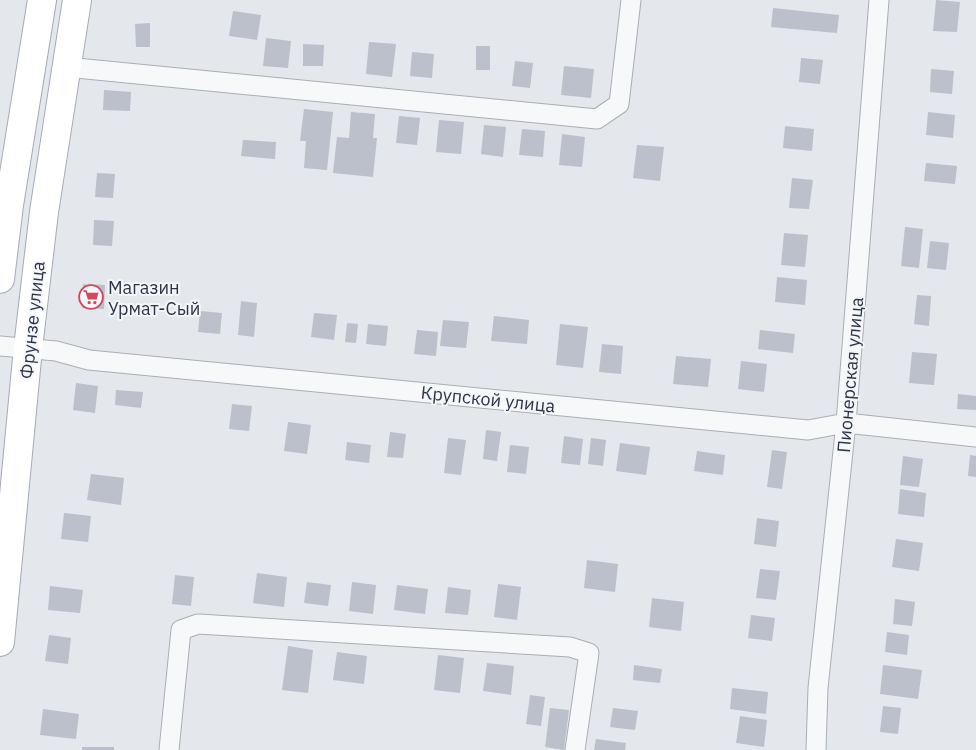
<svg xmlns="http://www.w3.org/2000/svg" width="976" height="750" font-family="'IBM Plex Sans',sans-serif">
	<rect width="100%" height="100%" fill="#e4e7ec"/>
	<!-- building -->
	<path fill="#bbc0ca" d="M936,0l24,2 -3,30 -24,-1z
		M773,8l66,7 -2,18 -66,-6z
		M233,11l28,4 -4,25 -28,-4z
		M150,23v24h-14l-1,-23z
		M266,38l25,3 -3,27 -25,-2z
		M369,42l27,2 -4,33 -26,-3z
		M303,44l21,1 -1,21h-20z
		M476,46h14v24h-14z
		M412,52l22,2 -2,24 -22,-2z
		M801,58l22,2 -3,24 -21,-2z
		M515,61l18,2 -3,25 -18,-2z
		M564,66l30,3 -3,29 -30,-3z
		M931,69l23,2 -2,23 -22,-2z
		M104,90l27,2 -1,19 -27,-1z
		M304,109l29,3 -6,58 -23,-2 2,-27h-6z
		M351,112l24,2 -2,24h4l-4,39 -40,-4 4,-36 12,1z
		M928,112l27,3 -2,23 -27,-3z
		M399,116l21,2 -3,27 -21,-2z
		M439,120l25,2 -3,32 -25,-2z
		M484,125l22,2 -3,30 -22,-3z
		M785,126l29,3 -2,22 -29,-3z
		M522,129l23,2 -2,26 -24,-2z
		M562,134l23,3 -3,30 -23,-2z
		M243,140l33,2 -1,17 -34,-3z
		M637,145l27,2 -4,34 -27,-3z
		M926,163l31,3 -2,18 -31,-3z
		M97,173l18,1 -2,24 -18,-1z
		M792,178l21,2 -4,29 -20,-1z
		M94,220l20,1 -2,25 -19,-1z
		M905,227l18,2 -4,39 -18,-2z
		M784,233l24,2 -3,32 -24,-2z
		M930,241l19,2 -3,27 -19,-2z
		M777,277l30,3 -2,25 -30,-3z
		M83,284l22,1 -1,24 -22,-1z
		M917,295l14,1 -2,30 -15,-2z
		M241,301l16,2 -3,34 -16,-2z
		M200,311l22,2 -2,21 -22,-2z
		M314,313l23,2 -3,25 -23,-3z
		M494,316l35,4 -2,24 -36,-3z
		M443,320l26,2 -3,26 -26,-2z
		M347,323l11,1 -2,19 -11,-1z
		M368,324l20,2 -2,20 -20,-2z
		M560,324l28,3 -5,41 -27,-3z
		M417,330l21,2 -2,24 -22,-2z
		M760,330l35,4 -2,19 -35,-4z
		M602,344l21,2 -2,28 -22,-2z
		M912,352l25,2 -3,31 -25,-2z
		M676,356l35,3 -3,28 -35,-3z
		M741,361l26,3 -3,28 -26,-3z
		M76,383l22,3 -3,27 -22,-3z
		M116,390l27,2 -2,16 -26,-3z
		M958,394l18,2v14l-19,-1z
		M232,404l20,2 -3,25 -20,-2z
		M288,422l23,3 -4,29 -23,-3z
		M486,430l15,2 -4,29 -14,-2z
		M390,432l16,2 -3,24 -16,-1z
		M564,436l19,3 -3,26 -19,-2z
		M448,438l18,2 -5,35 -17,-2z
		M591,438l15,2 -3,26 -15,-2z
		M347,442l24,3 -2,18 -24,-3z
		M620,443l30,4 -4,28 -30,-4z
		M510,445l19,2 -3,27 -19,-2z
		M772,450l15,2 -5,37 -15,-2z
		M697,451l28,4 -2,20 -29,-4z
		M970,455l6,1v21l-8,-1z
		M903,456l20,3 -4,28 -19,-2z
		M91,474l33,4 -3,27 -34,-5z
		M900,489l26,4 -2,24 -26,-3z
		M64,513l27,3 -3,26 -27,-3z
		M757,518l22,3 -3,26 -22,-3z
		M896,539l27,4 -4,28 -27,-4z
		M587,560l31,4 -3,28 -31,-4z
		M760,569l20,2 -4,29 -20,-2z
		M257,573l30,4 -3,30 -31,-4z
		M175,575l19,2 -3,29 -19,-2z
		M307,582l24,3 -3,21 -24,-3z
		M352,582l24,3 -3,29 -24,-3z
		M498,584l23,3 -4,33 -23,-3z
		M397,585l31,4 -3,25 -31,-4z
		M50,586l33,4 -3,23 -32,-3z
		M448,587l23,3 -3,25 -23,-2z
		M652,598l32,4 -3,29 -32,-4z
		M895,599l20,3 -3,24 -19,-2z
		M751,615l24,3 -3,23 -24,-3z
		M887,632l22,3 -2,20 -22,-3z
		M49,635l22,3 -3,26 -23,-3z
		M288,646l25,4 -5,43 -26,-3z
		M337,652l30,4 -3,28 -31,-4z
		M438,655l26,3 -4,35 -26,-3z
		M487,663l27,3 -3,29 -28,-4z
		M634,665l28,4 -2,14 -27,-3z
		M883,665l39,5 -4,29 -38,-5z
		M732,688l36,4 -2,22 -36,-5z
		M530,695l15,2 -4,29 -15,-2z
		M883,706l18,2 -3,26 -18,-2z
		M550,708l19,2 -5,40 -19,-3z
		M613,708l25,3 -3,19 -25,-3z
		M43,709l36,5 -3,25 -36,-4z
		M740,716l27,4 -3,27 -28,-4z
		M596,739l30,4 -1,7h-31z
		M82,747h32v3h-32z"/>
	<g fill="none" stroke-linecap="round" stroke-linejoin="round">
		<!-- minor casing -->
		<g stroke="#a9aeb7" stroke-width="21">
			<path id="minor" d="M66,67l531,52 22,-15 12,-104
				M0,346l56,5 33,9 719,70 38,-7 130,14
				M169,750l12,-120 17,-6 372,23 19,6 -14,97
				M816,750l2,-62 28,-265 33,-423"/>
		</g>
		<!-- primary casing -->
		<g stroke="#a3abb8" stroke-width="30">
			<path id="primary" d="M0,279l9,-74 33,-205
				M0,642l28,-294 16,-136 33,-212"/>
		</g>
		<!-- minor -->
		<use href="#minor" stroke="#f7f8fa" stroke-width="19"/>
		<!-- primary -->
		<use href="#primary" stroke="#fff" stroke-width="28"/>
	</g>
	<!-- icons -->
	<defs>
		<g id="supermarket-ring" transform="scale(1.25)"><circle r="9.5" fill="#f4f6f9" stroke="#d1495b" stroke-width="1.5"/><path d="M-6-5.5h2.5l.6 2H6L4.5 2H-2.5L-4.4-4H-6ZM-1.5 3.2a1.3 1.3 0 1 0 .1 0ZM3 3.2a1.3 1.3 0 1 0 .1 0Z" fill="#d1495b"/></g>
	</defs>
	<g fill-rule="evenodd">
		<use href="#supermarket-ring" x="91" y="297"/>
	</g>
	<g text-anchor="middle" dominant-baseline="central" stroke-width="4" stroke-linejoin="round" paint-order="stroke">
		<!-- poi labels -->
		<g font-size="18" fill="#2b3445" stroke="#f4f6f9" text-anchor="start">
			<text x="108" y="287">Магазин<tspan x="108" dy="21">Урмат-Сый</tspan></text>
		</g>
		<!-- street labels -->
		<g font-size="18" fill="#2b3445" stroke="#f4f6f9">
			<text transform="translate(32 320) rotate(-84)">Фрунзе улица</text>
			<text transform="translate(850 375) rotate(-85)">Пионерская улица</text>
			<text transform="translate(488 399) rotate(6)">Крупской улица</text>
		</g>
	</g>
</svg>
